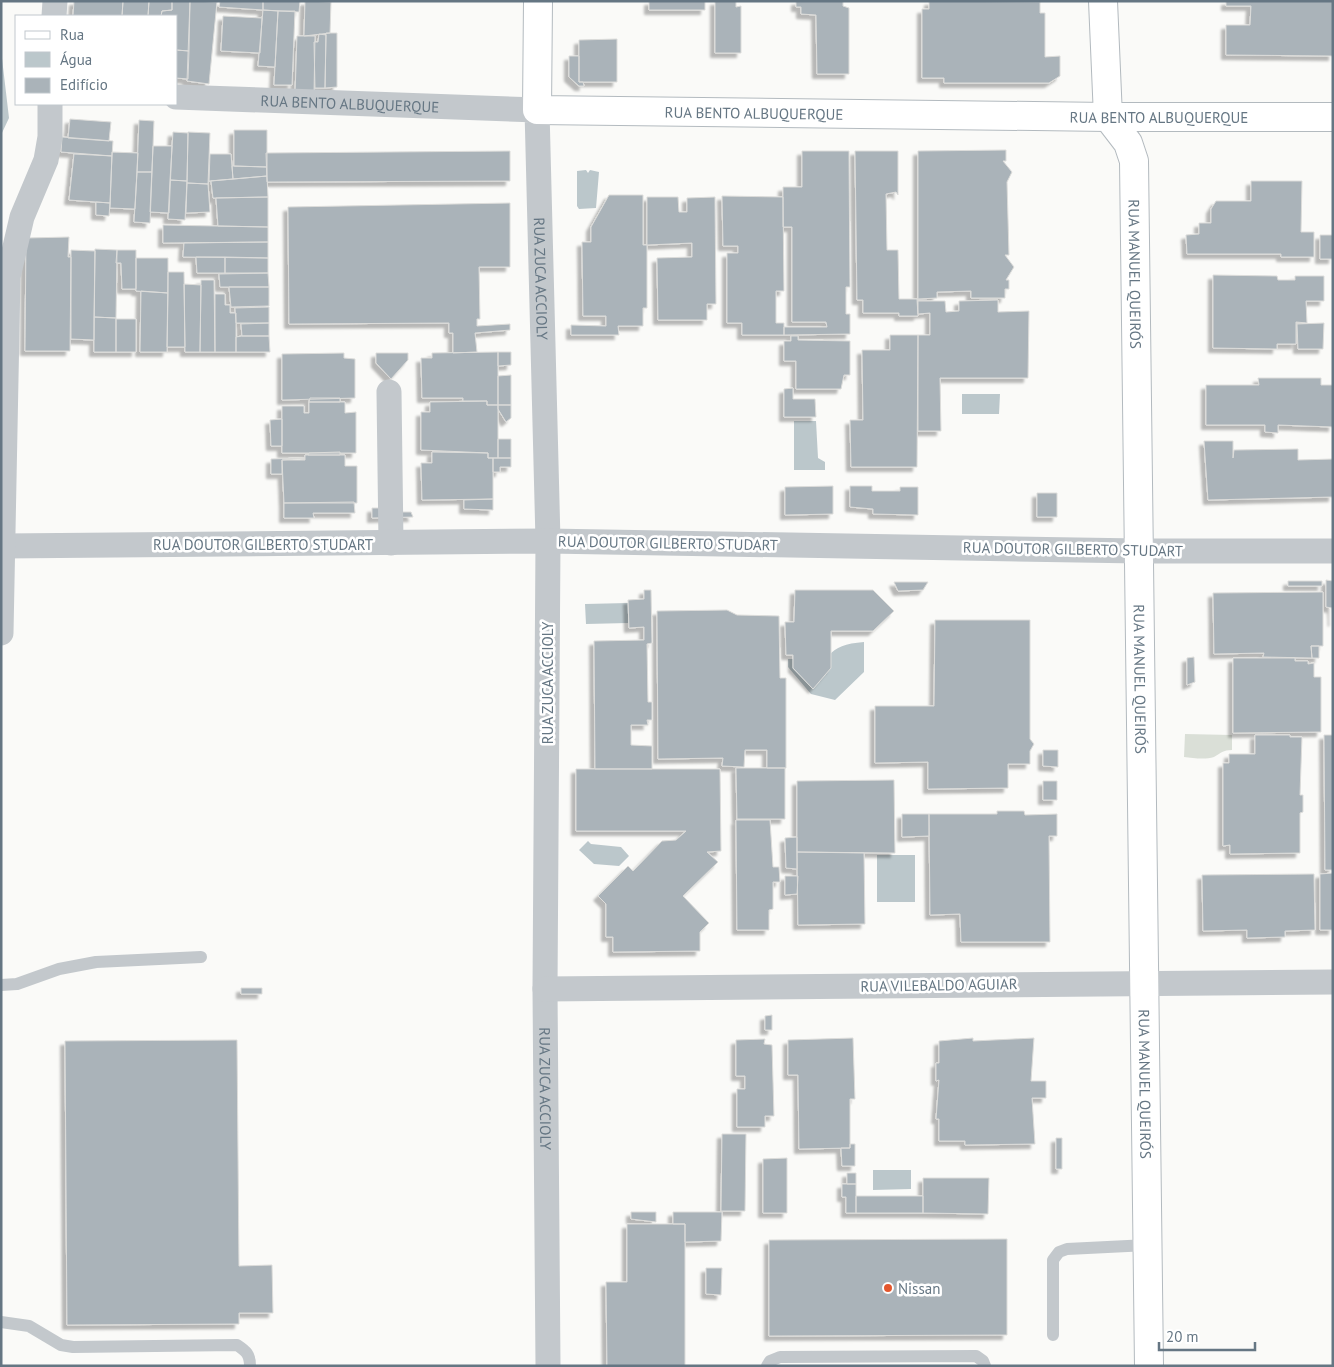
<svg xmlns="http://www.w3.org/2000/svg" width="1334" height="1367" font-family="'PT Sans',sans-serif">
	<defs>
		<filter id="shadow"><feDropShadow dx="-4.5" dy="4.5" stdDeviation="1" flood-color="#0004"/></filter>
	</defs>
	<rect width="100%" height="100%" fill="#fafaf8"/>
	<!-- green -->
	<path fill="#dadfd7" d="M1185,734l47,1v15c-9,0 -11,3 -18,7 -9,3 -21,1 -30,0z"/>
	<!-- water -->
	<path fill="#bbc7cb" d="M1,50l8,68 -8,17z
		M586,170l2,3 2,-3 9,2 -3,36 -17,1 -2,-3v-35z
		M962,394h38l-1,20h-37z
		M794,421h22l2,37 7,4v8h-31z
		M628,603v20l-42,1 -1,-20z
		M864,642v30l-29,28 -24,-6 -23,-27v-8h5v9l20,21c14,-31 13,-44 51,-47z
		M588,841l3,3 30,3 8,9 -10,10 -25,-2 -15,-14z
		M877,855h38v47h-38z
		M873,1170h38v19l-38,1z"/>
	<!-- building -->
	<path fill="#aab3b9" stroke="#dcdcda" filter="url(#shadow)" d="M74,1h49l-1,15h-49z
		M123,1h26l-1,15h-26z
		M149,1h23v9l-10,1 -1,5h-13z
		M172,1h18l-1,50 -13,-1v-34h-15l1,-5 10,-1z
		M190,1l27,1 -8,82 -22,-3z
		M220,1h43v9l-44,-3z
		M263,1h37l-1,11 -36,-2z
		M305,1l26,1 -1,31 -26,3z
		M649,1h56v9h-56z
		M715,1h21v6l5,-1v47h-26z
		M796,1h47v5l6,2v66h-32l-1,-59 -15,-1v-7h-5z
		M929,1l111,1v11h5v44l15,-1v20l-11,7h-105v-5h-22v-69h7z
		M1226,1h107v55l-107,-1v-30h24l1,-19h-25z
		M263,10l15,1 -3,56 -17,-1z
		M278,11h17l-3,74h-18z
		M223,16l39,2 -2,35 -39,-2z
		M326,33h11v54l-12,1z
		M319,34l7,1 -1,53h-10l-1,-46h4z
		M297,36h18l-1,58 -19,1z
		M617,39v43h-38v-42z
		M176,50l13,1 -1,28 -12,-1z
		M569,56h10v26h4l1,4h-5l-10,-9z
		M70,119l41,3 -2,19 -41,-3z
		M139,120l15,1 -2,51h-15z
		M234,130h33v37l-33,-1z
		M173,132l15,1 -1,48 -17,-1z
		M188,132l22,1 -2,51 -21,-1z
		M62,137l51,4 -1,15 -51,-4z
		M153,146h19l-3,67 -19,-1z
		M1006,150v11h-3l9,11 -5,10 2,73h-4l9,12 -8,13h3v9h-4v9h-34v-7l-34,1v6l-19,1v-148z
		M510,151v30l-243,1 -1,-29z
		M802,151h47l1,136h-4v27h4v20l-66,1v-8h43l-1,-5h-34v-95h-9v-40h19z
		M855,151h43v44l-2,-3 -10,2 1,56h11l1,49h18l1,17h-19v-3h-36v-13h-6z
		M112,152l26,1 -3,56 -25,-1z
		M74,154l38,2 -2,47 -41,-3z
		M210,154h21l2,25 -24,2z
		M232,166l35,1v9l-34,3z
		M137,172h15l-2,51 -16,-1z
		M267,176l1,21 -55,1 -2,-17z
		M170,180l17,1 -2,39 -17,-1z
		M1251,181h51l-1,51h13v25h-33v-3h-94l-1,-19 13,-1v-11h12v-14l5,-8h35z
		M187,183l21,1 2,28 -24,1z
		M609,195h34v50h4v63h-4v18h-25l1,9h-48v-10l35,1v-10h-23l-1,-74h9v-15z
		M722,196l61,1 1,94h-8v32h8v12h-42v-12h-15v-70h11v-7h-15z
		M268,197v30l-50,-1 -2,-28z
		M647,197h31l1,15h8v-14l28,-1 1,107h-9v16h-49l-1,-62 35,-1v-14l-45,2z
		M96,202l14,1 -1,13 -13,-1z
		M510,203v64h-31l1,52h-3v7l33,-2v6l-35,3 2,19 -24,1v-20h-4v-10l-160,1 -1,-117z
		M163,225l105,2v15l-105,1z
		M1320,235h13v24h-13z
		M69,237l-1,20h3l-1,94h-45l1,-113z
		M268,242v16l-85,-1 1,-14z
		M95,249l22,1 -1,68 -22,-1z
		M71,250l24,1 -1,89 -23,-1z
		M117,250h19v39h-14l-1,-26h-5z
		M196,257h29v16h-28z
		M225,257l43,1v15h-43z
		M136,258h32v35l-32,-2z
		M168,272h16l1,75h-18z
		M268,273l1,14h-49l-1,-13z
		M1213,275l64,1 1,4h17v-4h29v25h-18l1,22 -11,-1v22h-19v5l-64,-1z
		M201,280h13l1,72h-15z
		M184,284l17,1 -1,67h-15z
		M229,287h40v19l-38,1z
		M141,291l27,2 -1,59h-27z
		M215,294h10v11h5v8h6v39h-21z
		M998,300v12l31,-1 -1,67h-88l1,53h-23v-96h12v-22l-12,1v-13h27l1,11 13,-1v-10z
		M269,307v16h-33l-1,-15z
		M94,317l22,1v34h-22z
		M116,319h20v33h-20z
		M269,323v13h-27l-1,-12z
		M1324,323l-1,26h-25l-1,-25z
		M890,335h28l-1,132h-66l-1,-47h13l-1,-70h28z
		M242,336h27l1,16h-34v-15z
		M791,336h7v4l52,1v34h-6l-3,14h-45v-28h-12v-20h7z
		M498,352v53h-11v-4h-24v-3h-41l-1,-40h11v-5z
		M498,352h13v13l-13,1z
		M344,353v5l11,1v39l-73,2v-46z
		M376,353h32v7l-17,19 -15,-16z
		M511,375v30h-13v-29z
		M1258,378h63v7h12v42l-55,-2v8l-13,-1v-7h-59v-40h53z
		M793,388v11h22l1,18h-32v-28z
		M310,398h30v4h-31z
		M487,401v4h11v53h-10v-5l-67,-3v-38h9v-10z
		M309,402h36v11l11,-1v41h-74v-47h22v7h5z
		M498,405h13v13l-5,4 -8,-13z
		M282,419v27h-11l-1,-26z
		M498,439h13v19h-13z
		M1204,441h29v17l1,-8 64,-1v11l35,-1v38l-125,3z
		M340,452v3h-32l1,-2z
		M432,452l56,1v5h5v41l-71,1 -1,-37h11z
		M305,455h40v11h12v37h-73l-2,-43h23z
		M305,458l-23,2v14h-11v-15z
		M493,458h18v9h-11v5h-7z
		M833,486v28l-48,1v-28z
		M850,486h22v5h28v-4h18v28l-45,-1v-5l-23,-2z
		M1037,493h20v24h-20z
		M493,499v11l-29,-1v-9z
		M354,502l1,11h-42l1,5h-30v-15z
		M372,508h17v4h22l2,5 -41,1z
		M1326,580l7,1v41l-1,-14 -6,-1z
		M1288,581h34v5h-34z
		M894,582h34l-5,8 -25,1z
		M644,590h7l1,53 -5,1 1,58h4v18h-5l1,5h-17v20l21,1v23h-57l-1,-128 50,-1v-13l-15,1 -1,-28 16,-1z
		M795,590h78l21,21 -21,20h-42v37l-18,21 -20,-21v-13h-7l-1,-33h9z
		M1323,592v54h-12l1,12 -49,-1 1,-4 -50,1 -1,-61z
		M727,610l10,5 42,1 1,62h6v90h-19v-18h-22l-1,17 -22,-1 1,-8 -65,1 -1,-148z
		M935,620h95v119l4,5 -4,7v13h-22v24l-80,1v-27l-53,1v-57h59z
		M1311,646h8v12h-7z
		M1194,657l1,25 -8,3v-27z
		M1233,658h62v3h13v3l6,-1v14h7v55l-88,1z
		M1255,735h35v2h12l-2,58h3v17l-3,1v40l-70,1v-9l-7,1v-83h6v-9h26z
		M1324,735h9v135h-8z
		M1043,750h15v17l-15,-1z
		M736,768h49v51h-48z
		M576,769h144l1,82 -14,1 11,10 -35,34 26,27 -9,9v19l-87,1v-15h-7v-33l-8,-8 30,-30 5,5 29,-30 14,-1 10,-9h-110z
		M894,780l1,73 -98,-1v-71z
		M1043,781h14v19h-14z
		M997,811h27l1,4 32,-1v22h-8l1,106h-89l-1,-28 -30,1 -1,-101h68z
		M902,814h27v22l-27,1z
		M736,820h34l3,47h6l1,15h-7v27l-4,1v20h-32z
		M797,837v32l-11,-1 -1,-30z
		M797,852l67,1 1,71 -67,1z
		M1333,873v57h-13v-56z
		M1314,874l1,56 -30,1v6l-38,1v-8l-44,1 -1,-56z
		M785,876h13l-1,18 -12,1z
		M241,988h21v6h-21z
		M772,1015v15h-7v-14z
		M853,1038l2,61h-5v49l-51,1 -1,-74h-10v-35z
		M973,1038v3l61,-3 -3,43h15v17h-14l3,46 -70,1v-4h-26v-22h-3l3,-39 -3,1v-18h3v-22z
		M765,1039l-1,5 8,1 2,71h-9v11h-28v-38h8v-13h-9v-36z
		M237,1040l2,226 33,-1 1,48h-34v11l-172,1 -2,-284z
		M722,1134h24l-1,77h-24z
		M1056,1138h6v31h-6z
		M850,1144h5v22h-13l-1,-18h9z
		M787,1158v55h-24v-54z
		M847,1173h9v11h-9z
		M923,1178h66l-1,36 -65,-1z
		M842,1184h14v29h-10v-16h-4z
		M856,1196h67v17h-67z
		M631,1212h25v10l-25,-3z
		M673,1212h49l-1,29 -36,1v-18h-12z
		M627,1224h58v142h-78l-1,-84h21z
		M1007,1239v96l-238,1v-96z
		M706,1268h16l-1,27 -15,-1z"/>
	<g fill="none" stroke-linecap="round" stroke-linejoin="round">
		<!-- secondary casing -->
		<g stroke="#b3babf" stroke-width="30">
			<g id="secondary">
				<path id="s2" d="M538,1l-1,109 571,7h225"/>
				<path id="s3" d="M1103,1l5,116 20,26 6,18 15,1205"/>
			</g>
		</g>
		<!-- lane -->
		<path stroke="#c3c8cc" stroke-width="12" d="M1,985l16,-1 42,-15 37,-7 105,-5
			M1,1322l28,4 32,19 12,2 164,-2c9,6 13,9 13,21
			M1053,1335v-75l6,-8 8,-3 81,-4
			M767,1366l3,-5 10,-4 196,-1 7,5 2,5"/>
		<!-- street -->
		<g stroke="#c3c8cc" stroke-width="25">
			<path d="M54,16l1,-15"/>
			<path id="s1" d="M176,97l361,13 11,431 -3,448 3,377"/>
			<path d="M389,392l2,151"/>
			<path d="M3,546l545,-5 591,10h194"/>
			<path d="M1,633l7,-356 14,-60 24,-57 4,-23v-33"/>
			<path d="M545,989l788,-7"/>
		</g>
		<!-- secondary -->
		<use href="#secondary" stroke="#fff" stroke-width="28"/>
	</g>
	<!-- markers -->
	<circle fill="#e4572e" stroke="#fff" stroke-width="2" cx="888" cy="1288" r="5"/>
	<g text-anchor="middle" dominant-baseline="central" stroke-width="5" stroke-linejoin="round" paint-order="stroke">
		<!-- street labels -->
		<g font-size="15" fill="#657683" stroke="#fff">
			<text stroke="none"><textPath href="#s1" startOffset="174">RUA BENTO ALBUQUERQUE</textPath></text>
			<text stroke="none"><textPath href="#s2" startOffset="326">RUA BENTO ALBUQUERQUE</textPath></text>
			<text stroke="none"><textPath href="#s2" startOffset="731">RUA BENTO ALBUQUERQUE</textPath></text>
			<text stroke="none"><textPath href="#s3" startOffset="281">RUA MANUEL QUEIRÓS</textPath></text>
			<text stroke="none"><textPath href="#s1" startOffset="530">RUA ZUCA ACCIOLY</textPath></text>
			<text transform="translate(668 543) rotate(1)">RUA DOUTOR GILBERTO STUDART</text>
			<text x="263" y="544">RUA DOUTOR GILBERTO STUDART</text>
			<text transform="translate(1073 549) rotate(1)">RUA DOUTOR GILBERTO STUDART</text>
			<text stroke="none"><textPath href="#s3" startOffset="686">RUA MANUEL QUEIRÓS</textPath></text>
			<text transform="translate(547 683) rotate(-90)">RUA ZUCA ACCIOLY</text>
			<text transform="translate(939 985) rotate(-1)">RUA VILEBALDO AGUIAR</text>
			<text stroke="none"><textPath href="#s3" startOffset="1091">RUA MANUEL QUEIRÓS</textPath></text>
			<text stroke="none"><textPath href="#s1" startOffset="1340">RUA ZUCA ACCIOLY</textPath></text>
		</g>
		<!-- poi labels -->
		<g font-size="15" fill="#657683" stroke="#fff" text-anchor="start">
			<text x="898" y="1288">Nissan</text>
		</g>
	</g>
	<!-- border -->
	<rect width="1334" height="1367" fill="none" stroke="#657683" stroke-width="5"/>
	<!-- legend -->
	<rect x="15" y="15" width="162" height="90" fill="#ffffff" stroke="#c1c8cd"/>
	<rect x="25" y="31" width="25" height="8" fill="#ffffff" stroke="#c1c8cd"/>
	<text x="60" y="40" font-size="15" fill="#657683">Rua</text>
	<rect x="25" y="52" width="25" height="15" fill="#bbc7cb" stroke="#c1c8cd"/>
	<text x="60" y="65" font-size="15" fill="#657683">Água</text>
	<rect x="25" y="78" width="25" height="15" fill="#aab3b9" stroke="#c1c8cd"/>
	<text x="60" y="90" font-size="15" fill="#657683">Edifício</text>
	<!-- scale -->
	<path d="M1159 1342v8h96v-8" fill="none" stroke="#657683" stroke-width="2.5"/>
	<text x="1166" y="1342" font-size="15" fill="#657683" stroke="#ffffff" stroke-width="4" paint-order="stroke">20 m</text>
</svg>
